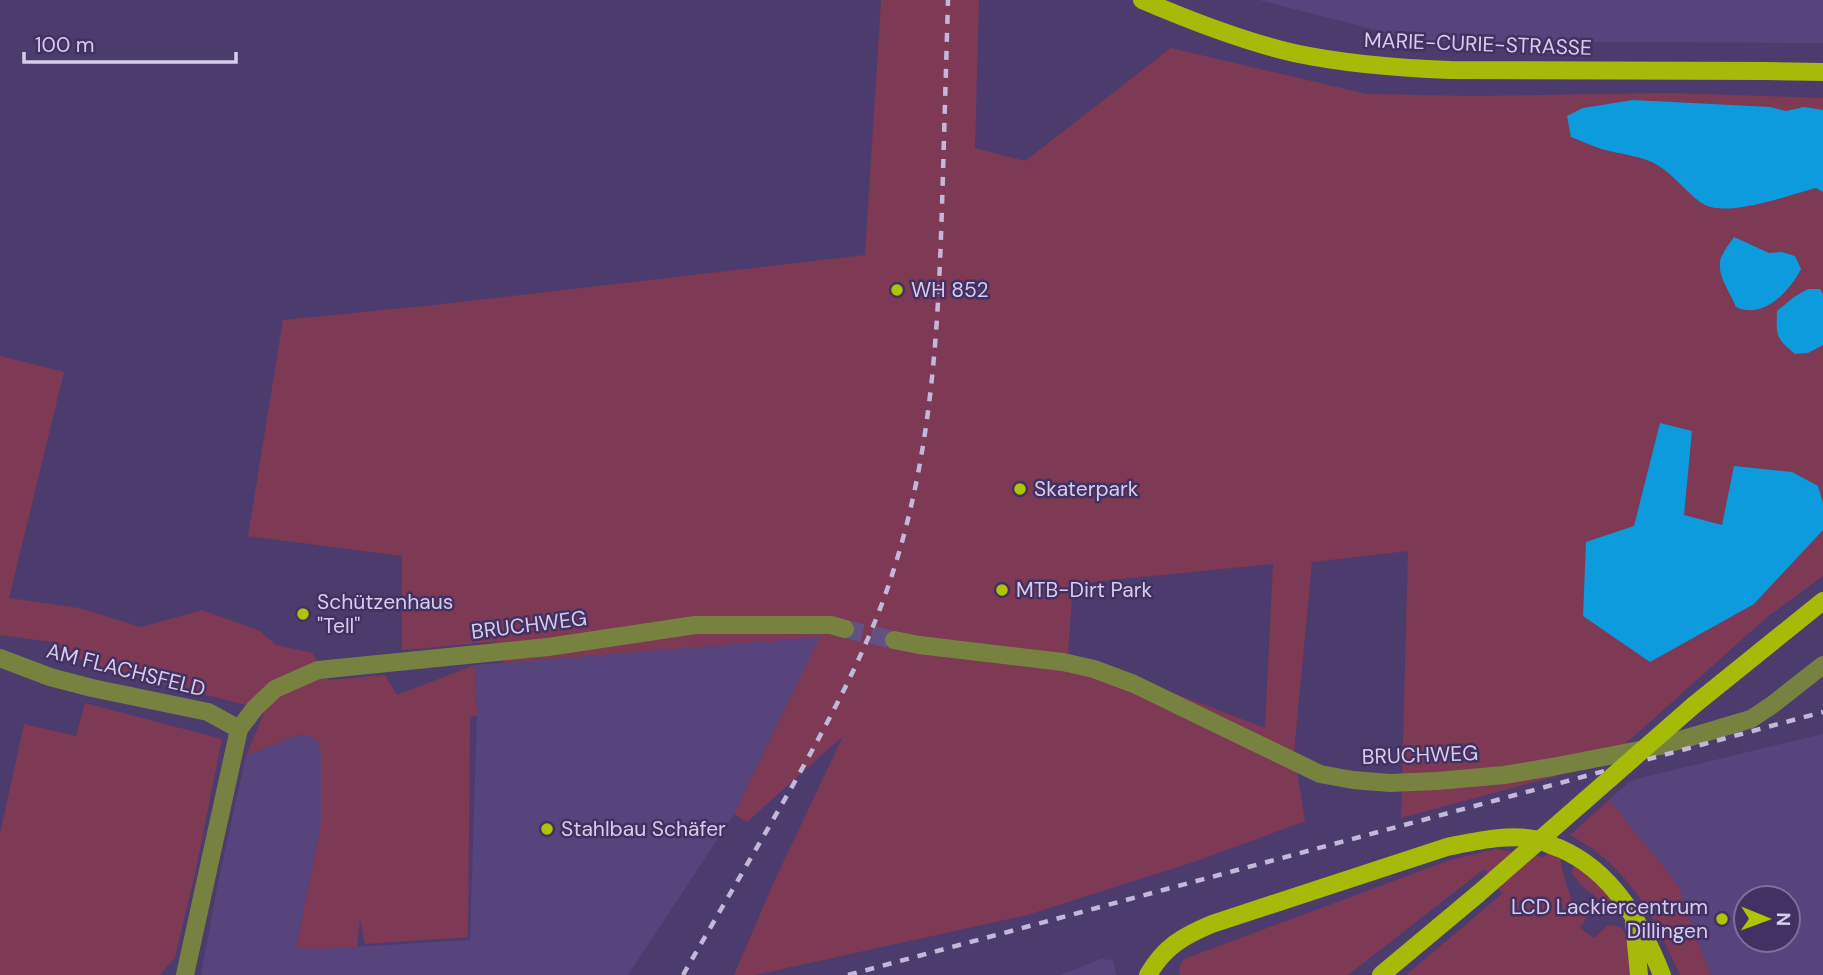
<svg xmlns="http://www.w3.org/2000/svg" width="1823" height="975" font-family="'DM Sans',sans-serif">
	<rect width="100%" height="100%" fill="#4c3c6e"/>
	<!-- built -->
	<path fill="#57447d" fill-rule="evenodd" d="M1259,0h564v43l-404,-2z
		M821,637l-87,177 -106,161h-427l17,-92 28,-127 50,-21 13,1 9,4 3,10v76l-25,122 25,1 149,-9 7,-224 -2,-51z
		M1823,734v241h-113l-32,-90 -69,-85 23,-20zM1746,898h42v42h-42z
		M1101,959l12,1 3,15h-55z"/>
	<!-- green -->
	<path fill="#7e3954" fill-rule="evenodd" d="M881,0h98l-4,148 50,13 146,-113 196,46 106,2 194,-3 156,5v478l-56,41 -163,146 -203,55 7,-267 -96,11 -18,191 11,68 -108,40 -170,54 -272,60h-21l39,-91 70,-148 -96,86 -13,-8 86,-177 -316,26 -9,-21 -93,8v-94l-154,-20 35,-216 151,-15 431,-50zM1273,564l-8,164 -197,-75 5,-69z
		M0,356l64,16 -55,226 70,10 62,19 61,-17 58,21 16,14 36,8 17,27 56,-5 12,20 78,-30 2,51 -7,1 -2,220 -103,7 -5,-25 -3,28 -36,2 -25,-1 25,-122v-76l-4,-10 -8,-4 -13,-1 -50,21 19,-46 -154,-40 -41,-15 -18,-13 -52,-7z
		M85,703l137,36 -27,135 -20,83 -15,18h-160v-141l24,-110 52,12z
		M1609,800l69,85 32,90h-30c-21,-46 -39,-86 -78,-119 -9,-8 -22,-15 -32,-21z
		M1496,849l48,8 6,-5 10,5 3,16 10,32 15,11 -8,12 14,10 13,-12 5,-1 9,3 8,11 4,36h-227l96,-81 -18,-25 -136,106h-169l1,-10 4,-6 266,-99z
		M1573,867c20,6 40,30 50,49l-2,1 -40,-32 -9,-12z"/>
	<!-- water -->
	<path fill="#0c9bdc" d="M1633,100l137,7 16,4 18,-4 19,3v82l-7,-4c-27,7 -86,29 -111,17 -16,-9 -29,-28 -46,-39 -18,-11 -37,-11 -57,-17 -10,-3 -20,-8 -31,-12l-4,-21 16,-8z
		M1734,237l35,16 13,-1 13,4 6,13c-11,22 -38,51 -65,38 -5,-13 -18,-30 -16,-44 0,-9 9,-18 14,-26z
		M1808,289h12l3,5v51l-15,8 -13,1c-19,-16 -19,-18 -18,-43l17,-14z
		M1660,423l32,8 -8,84 38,10 12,-59 58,6 26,14 5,17v27l-69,74 -104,58 -67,-46 3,-74 48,-16z"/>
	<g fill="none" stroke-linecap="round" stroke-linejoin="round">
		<!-- minor-tunnel -->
		<path stroke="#615281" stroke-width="18" stroke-dasharray="18 9" stroke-linecap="butt" d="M845,629l49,11"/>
		<!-- minor -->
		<path stroke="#778241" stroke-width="18" d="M894,640l25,5 144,17 31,7 40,15 186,90 33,6 37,3 47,-2 67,-6 48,-8 108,-21 91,-27 21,-14 51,-40
			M0,658l50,19 42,11 116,24 31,17
			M185,975l54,-246 16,-21 20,-19 43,-19 230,-23 147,-22h136l14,4"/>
		<!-- major -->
		<path stroke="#a6ba08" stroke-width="18" d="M1142,0c49,21 100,41 152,53 51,11 104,15 156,17l316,1 57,1
			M1694,705l129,-104
			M1634,922l5,53
			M1148,975c16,-28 35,-39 64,-51l235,-77c30,-6 62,-14 92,-7 6,2 13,6 20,8 54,23 82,75 103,127
			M1381,975l97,-81"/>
		<!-- rail -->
		<path stroke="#c2b9da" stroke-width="4.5" stroke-dasharray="9 9" stroke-linecap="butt" d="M683,975c35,-61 71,-122 106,-183 37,-66 74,-133 99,-205 43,-125 50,-250 54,-381 2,-68 4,-137 6,-206
			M848,975l975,-263"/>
		<!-- major-bridge -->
		<path stroke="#a6ba08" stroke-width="18" d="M1478,894l216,-189"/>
	</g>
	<!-- markers -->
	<g fill="#b0c502" stroke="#423162" stroke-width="2.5">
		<circle cx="897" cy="290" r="7"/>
		<circle cx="1020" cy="489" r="7"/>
		<circle cx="1002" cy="590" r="7"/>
		<circle cx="303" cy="614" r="7"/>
		<circle cx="547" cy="829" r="7"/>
		<circle cx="1722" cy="919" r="7"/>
	</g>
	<g text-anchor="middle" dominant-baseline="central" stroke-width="5" stroke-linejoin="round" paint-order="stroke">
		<!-- street labels -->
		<g font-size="21" fill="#d5cdeb" stroke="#423162">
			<text transform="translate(1478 44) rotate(2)">MARIE-CURIE-STRASSE</text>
			<text transform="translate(529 625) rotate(-7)">BRUCHWEG</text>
			<text transform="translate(126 670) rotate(14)">AM FLACHSFELD</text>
			<text transform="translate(1420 755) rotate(-2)">BRUCHWEG</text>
		</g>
		<!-- poi labels -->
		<g font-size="21" fill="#d5cdeb" stroke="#423162" text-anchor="start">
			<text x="911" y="290">WH 852</text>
			<text x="1034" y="489">Skaterpark</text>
			<text x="1016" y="590">MTB-Dirt Park</text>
			<text x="317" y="602">Schützenhaus<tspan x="317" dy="24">"Tell"</tspan></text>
			<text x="561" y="829">Stahlbau Schäfer</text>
			<text x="1708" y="907" text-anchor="end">LCD Lackiercentrum<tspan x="1708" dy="24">Dillingen</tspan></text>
		</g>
	</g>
	<!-- north arrow -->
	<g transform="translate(1767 919) rotate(91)"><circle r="33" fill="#423162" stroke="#7d6f99" stroke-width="2"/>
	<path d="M0-5L12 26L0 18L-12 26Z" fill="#b0c502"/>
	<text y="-10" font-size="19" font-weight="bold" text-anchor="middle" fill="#d5cdeb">N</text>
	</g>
	<!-- scale -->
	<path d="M24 52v10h212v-10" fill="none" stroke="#d5cdeb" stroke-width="3.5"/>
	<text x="35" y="52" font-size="21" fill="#d5cdeb" stroke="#423162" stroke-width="5" paint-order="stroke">100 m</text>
</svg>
